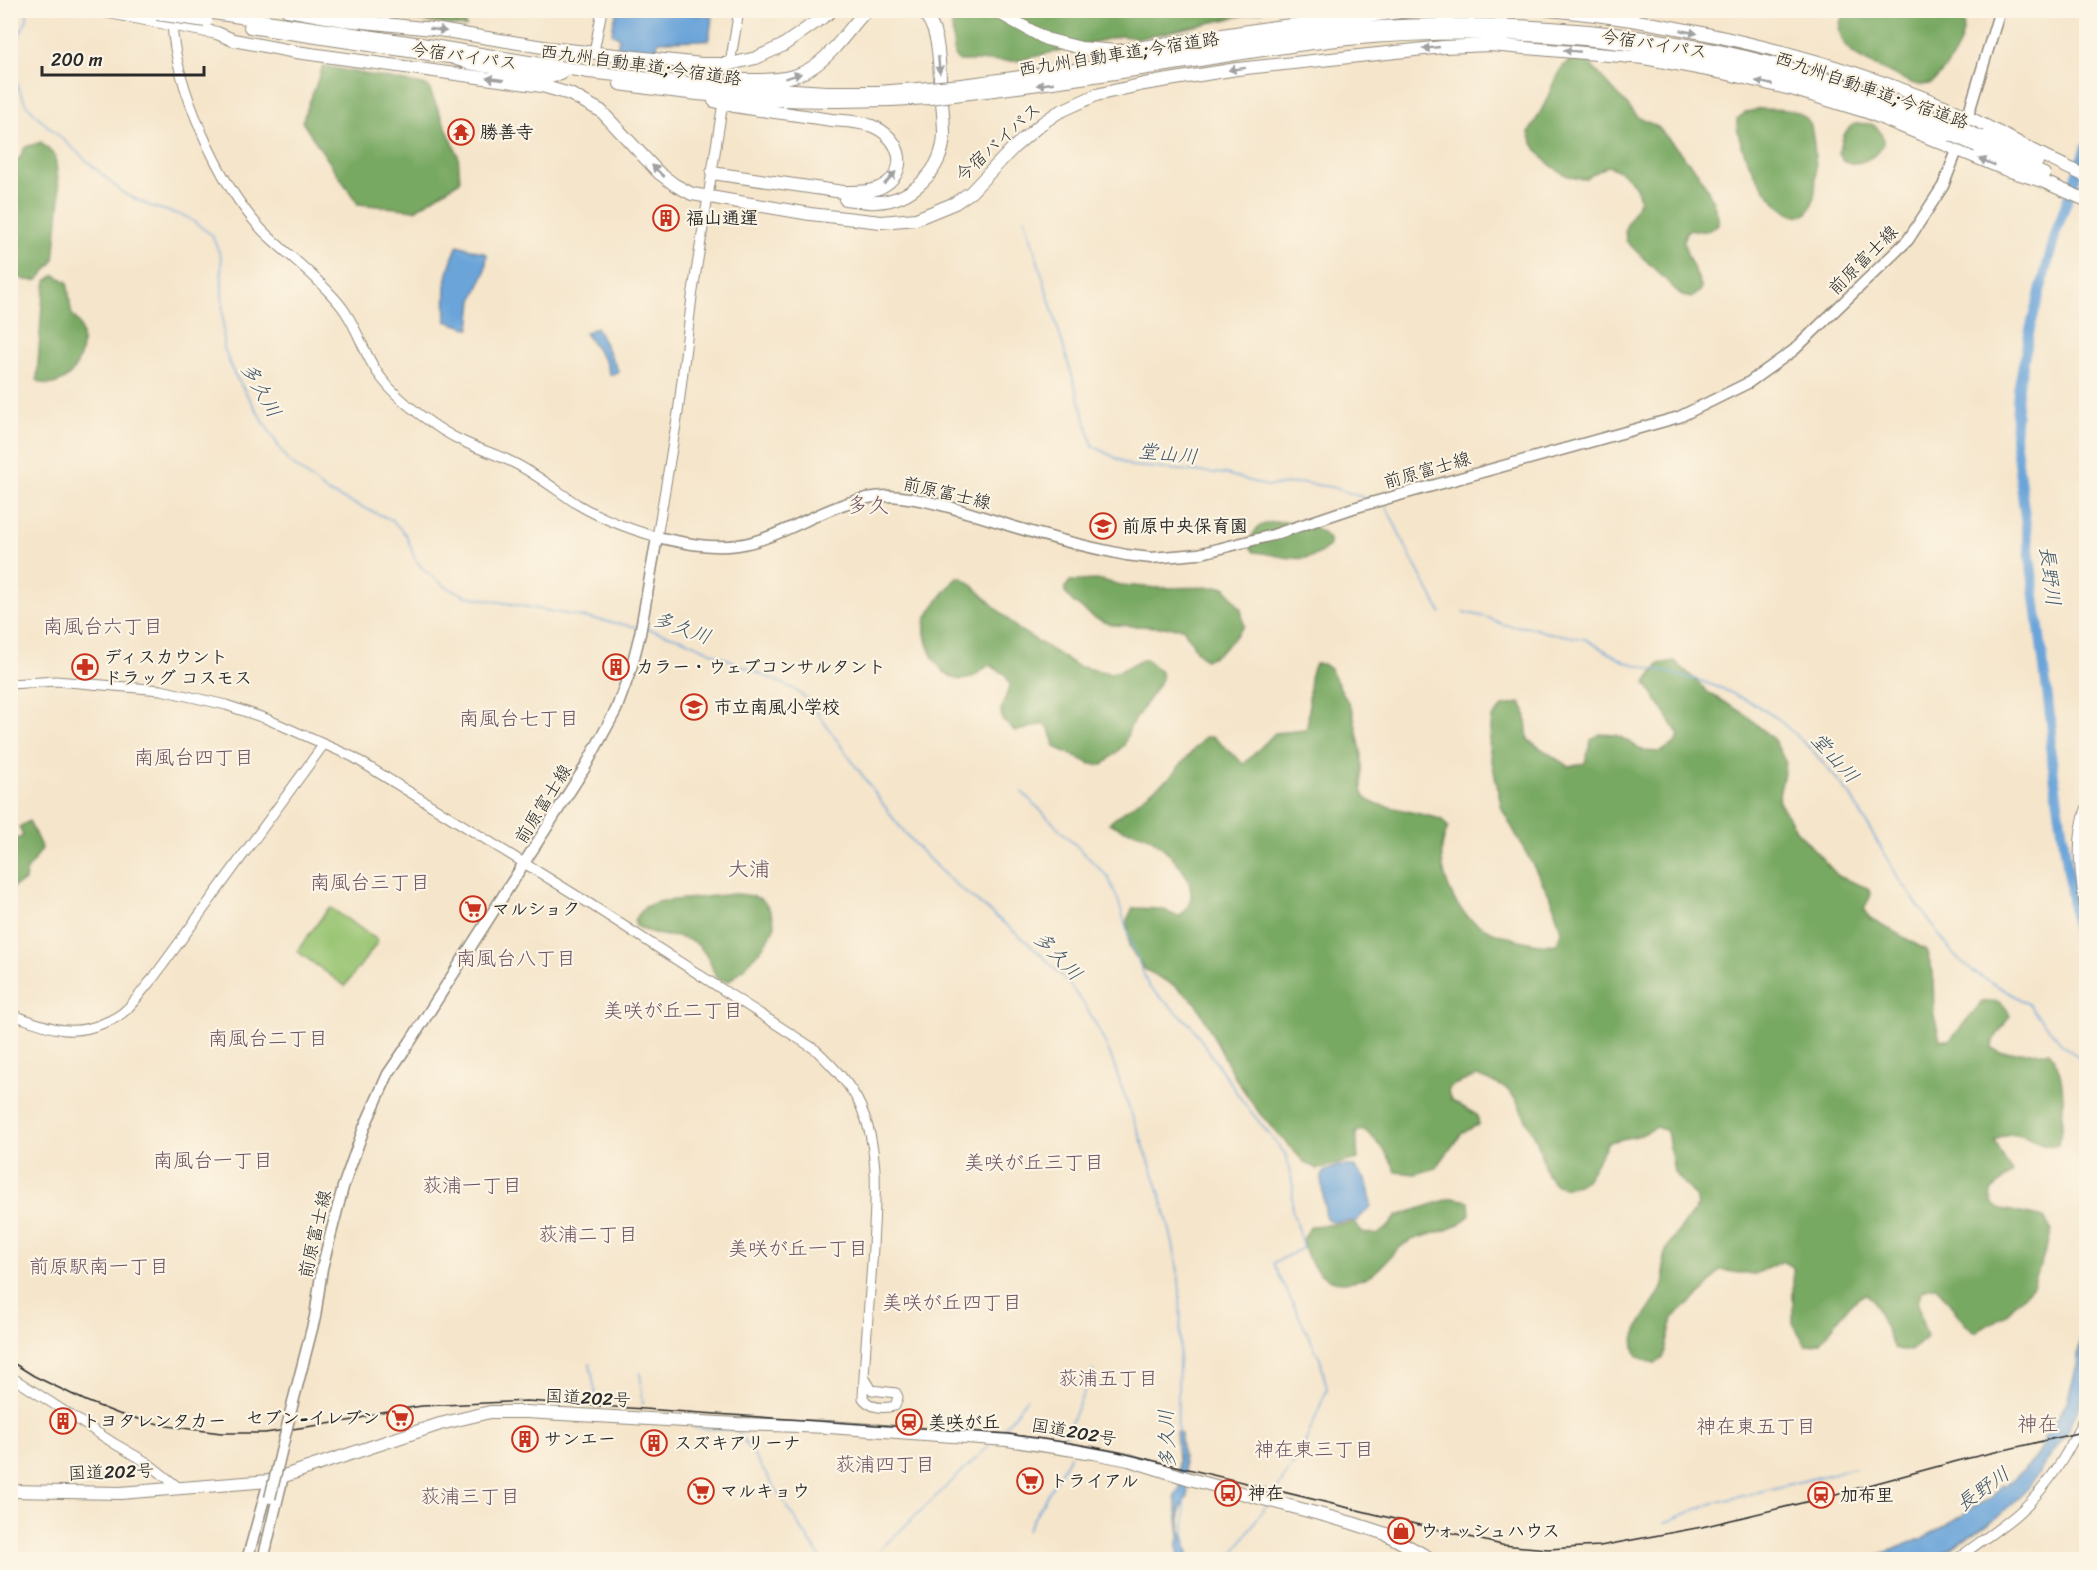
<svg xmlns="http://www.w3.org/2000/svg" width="2097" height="1570" font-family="Sriracha,'Klee One',sans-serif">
	<rect width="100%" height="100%" fill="#fcf5e5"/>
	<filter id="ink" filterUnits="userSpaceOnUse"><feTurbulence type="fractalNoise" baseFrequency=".0167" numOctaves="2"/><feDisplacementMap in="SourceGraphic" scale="12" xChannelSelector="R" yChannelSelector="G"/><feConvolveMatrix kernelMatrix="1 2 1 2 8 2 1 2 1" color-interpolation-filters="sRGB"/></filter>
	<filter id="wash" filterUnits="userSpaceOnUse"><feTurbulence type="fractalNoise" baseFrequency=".008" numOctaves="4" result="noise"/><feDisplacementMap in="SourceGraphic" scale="24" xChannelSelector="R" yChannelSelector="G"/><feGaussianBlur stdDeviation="1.35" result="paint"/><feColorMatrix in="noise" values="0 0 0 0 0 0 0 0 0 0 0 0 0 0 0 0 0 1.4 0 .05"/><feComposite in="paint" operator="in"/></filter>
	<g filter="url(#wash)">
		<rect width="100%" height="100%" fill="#f5e5ca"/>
		<!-- green -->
		<path fill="#96c370" stroke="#60774e" stroke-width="1.5" d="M331,908l45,31 1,4 -32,43 -48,-35 31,-42z"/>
		<!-- forest -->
		<path fill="#78a962" stroke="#526a46" stroke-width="1.5" d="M429,10l11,3 24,-2 2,16 -87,-11 3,-5z
			M951,11h313l-123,27 -21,-2 -104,25h-58l-4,-5z
			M1897,11l1,3 22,-1 38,4 6,8c-2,22 -17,43 -32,58 -17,6 -28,-4 -43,-11 -19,-9 -44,-16 -49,-39 -2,-8 2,-16 5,-22z
			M1577,57l9,3 53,58 19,9 40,46 10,17 10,26v8c-10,9 -15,8 -28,5 -17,9 8,44 11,58l-1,4 -8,7 -10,-2 -56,-55 -1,-12 15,-30c-4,-18 -16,-28 -33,-33l-22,13c-24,1 -50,-24 -56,-46 5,-10 11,-20 16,-30 9,-18 11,-38 32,-46z
			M323,66l105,20 30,69 2,26 -45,29 -57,-6 -56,-82z
			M1758,109c21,1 43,-4 53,17 4,21 11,75 -6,89 -31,7 -71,-70 -68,-96l8,-6z
			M1855,124c4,0 10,-1 15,0 3,0 5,2 8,5 18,20 -16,39 -34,33l-5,-9c3,-11 4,-24 16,-29z
			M41,142l14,14 5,41 -6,64 -16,19c-11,2 -18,-1 -27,-7v-105l10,-12 4,-9z
			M55,275l12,7c2,8 3,27 5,32 2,4 7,7 8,12 7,20 -2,48 -21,56 -8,4 -15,3 -22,-2l5,-76 4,-23z
			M1276,522c26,-1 34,-1 53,17v6c-20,24 -48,9 -75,7l-6,-8c8,-16 9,-20 28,-22z
			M957,577h4l9,6 48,46 59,37 32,7 11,-2 22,-11h5l14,12 1,7 -32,48 -6,18 -21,20 -12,-1 -36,-17c-7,-36 -15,-18 -40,-16l-13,-11 -1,-10 9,-25 -5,-11 -16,-9c-6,4 -13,11 -19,13 -27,10 -48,-33 -45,-54 2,-14 23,-35 32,-47z
			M1101,580l20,5 37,3 67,-1 16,22 3,17c-10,11 -23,31 -39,33l-7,-6 -15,-25 -71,-3 -17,-7 -21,-15 -9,-10v-5l5,-7z
			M1675,661l35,33 35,20 29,26 12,23 -8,37 19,31 41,45 30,12 3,7 -7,15 6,8 56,32 7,22 1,43 6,25h10l32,-38c16,-2 22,-1 28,14l-17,25 -1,8 9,3h48c19,20 15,68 9,93 -23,5 -40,-25 -63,-3l17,31 -21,18 1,12 5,5 47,10 8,13 -19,55 -28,29 -29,17 -11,-8 -28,-37c-31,0 -15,32 -10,50 -10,10 -19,18 -32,12l-22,-49 -7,-6 -16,10 -29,38 -15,4 -13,-23v-56l-10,-6 -30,14 -33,-5 -16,21 -31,27 -10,41 -8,4c-49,-10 0,-54 8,-78 3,-8 -1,-19 1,-28 5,-18 23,-35 34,-51l-2,-8 -22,-26 -7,-41 -10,-4 -16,8 -33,7 -21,37 -9,6 -14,3 -10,-4 -7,-9 -10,-34 -21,-41 -10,-12 -29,-12 -26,10 -3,6 3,8 26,15 2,9 -17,9 -26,35 -21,6 -19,-2c-7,-18 -17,-30 -32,-42l-8,2 2,27 -41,10 -13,-7 -44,-48 -26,-38 -38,-73 -21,-17 -31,-17 -15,-22 -2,-27 6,-12 30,1 8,5 9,2c30,-26 -8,-63 -31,-79 -6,-4 -16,-5 -23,-7 -6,-1 -12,-5 -17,-7l61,-46 35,-40h8l31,27 31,-31 31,-3c7,-22 -2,-47 9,-66h8l7,5 23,43 9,44v34l3,7 8,6 68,16 7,8c-8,21 -8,27 -3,49 11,40 32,53 71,63 14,3 26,7 41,5l4,-13 -9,-31 -50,-91 -13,-62 3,-29 11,-12 17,-3 5,7 3,30 41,27 16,-4 6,-23 9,-6 17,1 27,16 17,1 14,-9 4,-8 -33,-52 13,-19z
			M29,821l13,28 -16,23 -1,9 -14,7v-46l12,-6 -4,-9z
			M734,894c27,1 35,5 41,32 -9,22 -29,41 -47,56l-12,-4c-19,-58 -39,-30 -80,-52l-2,-6 11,-13 11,-5z
			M1452,1198l17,3 1,14c-15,17 -38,17 -58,25 -17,7 -24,22 -38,33 -6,5 -14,7 -21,8 -29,6 -44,-15 -51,-40l9,-15 43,-3 9,9 14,3 12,-9 8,-10z"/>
		<!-- water -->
		<path fill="#6aa4d9" stroke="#4a6882" stroke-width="1.5" d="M618,11h59l35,6 -3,23 -51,1 -2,14 -39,-6 2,-11 -7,-5 2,-13z
			M458,245l29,9 -2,18 -12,28 -3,29 -24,-8c-1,-33 -2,-46 12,-76z
			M596,327l23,45 -9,3 -5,-14 -20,-28z
			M1338,1166h15c15,13 16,20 18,40l-15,15 -24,1 -6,-4 -5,-40 4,-7z
			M2086,1317l-1,75 -17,39 -40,57 -27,27 -59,39 -12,5h-62l58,-22 34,-20 11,-9 19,-9 12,-14h4c14,-12 38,-28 38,-48l23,-35 10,-36 3,-26z
			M1176,1432l5,2c0,21 6,42 7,63 -18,17 -1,43 1,62h-9c-3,-7 -3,-17 0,-24l-5,-40 5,-7z"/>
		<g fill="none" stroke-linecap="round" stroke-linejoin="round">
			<!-- stream -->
			<path stroke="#6aa4d9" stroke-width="1.5" d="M27,10v9l-15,32v18l6,18 8,17 15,16 82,73 27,13 37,11 25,18 9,22 3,91 9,24 54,88 42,33 63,27 14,15 9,24 9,11 24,18 19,8 170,31
				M1025,218l68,228 38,20 95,8 41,12 37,-3 27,4 37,12
				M1386,506l25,52 30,55
				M1463,612l23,5 18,8 29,3 12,4 40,7 40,23 73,18 25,9 33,16 22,14 34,31 38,45 49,84 55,76 20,17 54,32 35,41 23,19
				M644,628l38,11 112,50 14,11 88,122c18,22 38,44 60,63 34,28 73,55 103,88 19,20 36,47 47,72 9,19 14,40 22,60 20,51 40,105 49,160 9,55 -2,112 1,168
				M1022,792l86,85 10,23 14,46 17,41 42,38 52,77 43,53 7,31 -1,23 11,39 -30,15 47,96 7,30 -26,64 -29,43
				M590,1364l7,37
				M640,1372l3,32
				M694,1428l43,2 85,130
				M1004,1429l23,-31
				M1065,1436l28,-65
				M1184,1500l2,47
				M1664,1523l42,-18 149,-37
				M1027,1530l43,-74
				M869,1560l120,-114
				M1229,1560l37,-55"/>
			<!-- river -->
			<path stroke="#6aa4d9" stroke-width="10" d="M2086,147l-30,85 -26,97 -12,61 -3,48 37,293 -2,16 23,159 13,111"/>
		</g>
	</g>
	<g filter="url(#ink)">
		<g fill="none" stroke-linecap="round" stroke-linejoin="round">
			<!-- secondary-tunnel -->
			<path stroke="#cdc0aa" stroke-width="9" stroke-dasharray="9 4.5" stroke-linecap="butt" d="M725,89l5,-25"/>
			<!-- secondary casing -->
			<g stroke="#90887a" stroke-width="11">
				<path id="secondary" d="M172,24c4,63 46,159 90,206 19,19 41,35 60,55 8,8 18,18 24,28 14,21 20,47 37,67 16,21 55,50 79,61 16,8 34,13 50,21 23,11 44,28 65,42 25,15 52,25 80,33l21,-124 14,-116 30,-188
					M594,52l8,-42
					M730,64l9,-54
					M10,684l46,-3 105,9 65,15 41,14 86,38 237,147 226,146c18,17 35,35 45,57 20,45 14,93 12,140 -3,50 -8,100 -10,151 7,10 20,11 32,8l3,-9 -2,-4 -24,-3 -8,-13
					M2086,809c-13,36 -4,75 0,111
					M10,1014c34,11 58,25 94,9 8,-3 16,-7 23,-14 10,-10 18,-22 27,-32l170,-233
					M10,1376l105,68 33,19 30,24
					M1956,1560c20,-16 41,-29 60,-45 33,-28 54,-63 70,-103"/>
			</g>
			<!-- primary casing -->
			<g stroke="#90887a" stroke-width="13">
				<path id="primary" d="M1965,125l35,-115
					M293,1402l22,-85 7,-49 21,-81 21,-59 24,-54 22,-32 174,-273 32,-59 15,-41 9,-35 17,-97c27,6 53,12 81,8 52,-8 96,-49 150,-49 36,1 85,18 120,29 38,12 79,22 118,30l25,3 47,-4 75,-19 80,-27 326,-91 69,-34 46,-33 114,-110 35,-54 17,-43
					M247,1560l22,-79
					M263,1560l20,-84"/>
			</g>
			<!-- highway casing -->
			<g stroke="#90887a" stroke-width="14">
				<path id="highway" d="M99,10l118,23 16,7 63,12 246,34 28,8 31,17 58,62 16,12 17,9 118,20 71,8 35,-3 39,-16 16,-11 42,-44 28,-24 16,-11 39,-18 48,-11 93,-15 206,-22 47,-2 154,13 80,15 71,17 72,22 137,57 38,12 44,19
					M193,10l228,34 168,28 98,11 139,9h53l50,-4
					M287,10l57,10 89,9 116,19 153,16h28l26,-6 26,-12 51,-36
					M994,10l52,29 35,9 36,3 158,-24 142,-17
					M1548,10c128,11 278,47 396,96 48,21 94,49 142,70
					M250,27l199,30
					M451,57l18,6 81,14 11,-3
					M743,80c41,1 65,-1 93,-34 11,-12 19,-24 31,-36
					M620,84c103,16 207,21 310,14
					M962,85c47,-7 94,-12 141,-19 82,-12 163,-31 246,-37 144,-11 289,-1 429,36 60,16 119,39 177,61
					M962,94c77,-9 154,-21 231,-33 51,-8 103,-17 155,-22 143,-13 289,-3 427,35 60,16 119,39 177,61
					M1981,137l56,25
					M1977,146l67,28
					M712,173l131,19c12,0 24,1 36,-4 33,-15 22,-51 -7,-62 -13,-5 -28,-5 -41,-6 -32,-5 -65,-9 -97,-14l-20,-5
					M845,199c10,1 21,4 31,3 36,-1 67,-32 68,-68 0,-18 -3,-37 -4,-55 -1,-21 -1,-53 -19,-69
					M10,1491l110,2 149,-12 171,-57 50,-12h36l211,12 92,3 178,13 87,13 35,7 61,19 162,44 34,11 47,26"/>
			</g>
			<!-- secondary -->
			<use href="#secondary" stroke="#fff" stroke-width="9"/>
			<!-- primary -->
			<use href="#primary" stroke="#fff" stroke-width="10"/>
			<!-- highway -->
			<use href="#highway" stroke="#fff" stroke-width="12"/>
			<!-- rail -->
			<path stroke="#2b2b2b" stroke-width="1.5" d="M10,1361l24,15 52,25 33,13 48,12 54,7h44l89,-13 27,-8 41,-6 105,-5 481,33 62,9 48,9 384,93 46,4 52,-3 102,-19 112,-27 151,-41 121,-28"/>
			<!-- primary-bridge casing -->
			<g stroke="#90887a" stroke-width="13" stroke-linecap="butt">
				<path id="primary-bridge" d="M270,1498l23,-96"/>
			</g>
			<!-- highway-bridge casing -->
			<g stroke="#90887a" stroke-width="14" stroke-linecap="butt">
				<path id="highway-bridge" d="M157,14l49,7
					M929,88l33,-3
					M930,98l32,-4
					M1955,126l26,11
					M1952,135l25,11"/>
			</g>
			<!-- primary-bridge -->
			<use href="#primary-bridge" stroke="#fff" stroke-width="10"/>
			<!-- highway-bridge -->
			<use href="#highway-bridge" stroke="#fff" stroke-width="12"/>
		</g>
		<!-- one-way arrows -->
		<defs><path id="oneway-solid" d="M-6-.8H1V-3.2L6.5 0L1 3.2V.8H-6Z" transform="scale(1.5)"/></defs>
		<g fill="#a0a0a0">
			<use href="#oneway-solid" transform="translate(438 30) rotate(9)"/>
			<use href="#oneway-solid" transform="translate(1689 32) rotate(11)"/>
			<use href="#oneway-solid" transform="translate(1431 48) rotate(174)"/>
			<use href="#oneway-solid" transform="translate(1572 51) rotate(-175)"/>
			<use href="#oneway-solid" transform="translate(939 65) rotate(85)"/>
			<use href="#oneway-solid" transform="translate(1237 69) rotate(173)"/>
			<use href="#oneway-solid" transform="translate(793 76) rotate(-17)"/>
			<use href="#oneway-solid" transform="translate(495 79) rotate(-172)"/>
			<use href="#oneway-solid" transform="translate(1764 83) rotate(-167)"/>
			<use href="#oneway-solid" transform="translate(1045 84) rotate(172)"/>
			<use href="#oneway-solid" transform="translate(1987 162) rotate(-157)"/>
			<use href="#oneway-solid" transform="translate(658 171) rotate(-136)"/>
			<use href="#oneway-solid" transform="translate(890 178) rotate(-47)"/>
		</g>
	</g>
	<!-- icons -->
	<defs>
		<g id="temple-ring" transform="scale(1.35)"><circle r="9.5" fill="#fcf5e5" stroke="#c8321e" stroke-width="1.5"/><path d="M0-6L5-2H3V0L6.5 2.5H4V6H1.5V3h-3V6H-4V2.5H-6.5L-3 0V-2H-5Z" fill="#c8321e"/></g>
		<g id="building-ring" transform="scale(1.35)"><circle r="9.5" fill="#fcf5e5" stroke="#c8321e" stroke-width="1.5"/><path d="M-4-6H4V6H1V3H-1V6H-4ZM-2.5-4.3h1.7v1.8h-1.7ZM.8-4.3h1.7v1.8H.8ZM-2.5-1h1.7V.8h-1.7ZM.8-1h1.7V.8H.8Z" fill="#c8321e"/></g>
		<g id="school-ring" transform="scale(1.35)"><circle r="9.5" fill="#fcf5e5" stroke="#c8321e" stroke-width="1.5"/><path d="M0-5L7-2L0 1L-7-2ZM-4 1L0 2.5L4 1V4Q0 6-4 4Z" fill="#c8321e"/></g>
		<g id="pharmacy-ring" transform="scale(1.35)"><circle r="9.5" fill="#fcf5e5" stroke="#c8321e" stroke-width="1.5"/><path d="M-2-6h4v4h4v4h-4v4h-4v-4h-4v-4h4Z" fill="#c8321e"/></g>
		<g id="supermarket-ring" transform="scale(1.35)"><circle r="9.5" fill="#fcf5e5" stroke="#c8321e" stroke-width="1.5"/><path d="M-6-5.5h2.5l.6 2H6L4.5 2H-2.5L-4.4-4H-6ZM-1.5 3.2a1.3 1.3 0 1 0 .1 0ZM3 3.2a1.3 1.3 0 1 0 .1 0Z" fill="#c8321e"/></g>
		<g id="station-ring" transform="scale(1.35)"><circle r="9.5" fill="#fcf5e5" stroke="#c8321e" stroke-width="1.5"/><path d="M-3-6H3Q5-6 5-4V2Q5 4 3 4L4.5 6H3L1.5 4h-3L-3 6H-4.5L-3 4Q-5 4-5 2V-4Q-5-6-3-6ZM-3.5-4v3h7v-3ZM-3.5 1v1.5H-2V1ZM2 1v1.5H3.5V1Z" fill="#c8321e"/></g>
		<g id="bus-ring" transform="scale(1.35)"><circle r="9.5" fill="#fcf5e5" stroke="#c8321e" stroke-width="1.5"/><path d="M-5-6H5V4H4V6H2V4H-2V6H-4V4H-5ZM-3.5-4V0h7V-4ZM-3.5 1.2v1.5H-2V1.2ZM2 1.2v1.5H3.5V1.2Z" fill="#c8321e"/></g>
		<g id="shop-ring" transform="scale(1.35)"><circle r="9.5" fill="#fcf5e5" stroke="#c8321e" stroke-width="1.5"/><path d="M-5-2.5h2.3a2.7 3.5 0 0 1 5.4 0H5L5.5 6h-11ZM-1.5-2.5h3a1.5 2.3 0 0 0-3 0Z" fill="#c8321e"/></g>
	</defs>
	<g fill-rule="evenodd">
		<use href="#temple-ring" x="461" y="132"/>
		<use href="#building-ring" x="666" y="218"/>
		<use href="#school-ring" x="1103" y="526"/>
		<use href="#pharmacy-ring" x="85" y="667"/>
		<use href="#building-ring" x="616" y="667"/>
		<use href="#school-ring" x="694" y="707"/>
		<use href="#supermarket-ring" x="473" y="909"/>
		<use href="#supermarket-ring" x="400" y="1418"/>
		<use href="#building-ring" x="63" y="1421"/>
		<use href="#station-ring" x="909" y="1422"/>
		<use href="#building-ring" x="525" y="1439"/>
		<use href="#building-ring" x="654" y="1443"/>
		<use href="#supermarket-ring" x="1030" y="1481"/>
		<use href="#supermarket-ring" x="701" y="1491"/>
		<use href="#bus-ring" x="1228" y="1493"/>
		<use href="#station-ring" x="1821" y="1495"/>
		<use href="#shop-ring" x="1401" y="1531"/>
	</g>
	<g text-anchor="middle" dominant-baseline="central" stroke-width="4.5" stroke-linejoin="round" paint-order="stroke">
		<!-- street labels -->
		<g font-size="18" fill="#2b2b2b" stroke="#fcf5e5">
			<text transform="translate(1654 44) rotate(9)">今宿バイパス</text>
			<text transform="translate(1119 54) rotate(-9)">西九州自動車道;今宿道路</text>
			<text transform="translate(464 56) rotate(8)">今宿バイパス</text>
			<text transform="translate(641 65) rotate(8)">西九州自動車道;今宿道路</text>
			<text transform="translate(1872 90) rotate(19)">西九州自動車道;今宿道路</text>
			<text transform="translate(998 142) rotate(-42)">今宿バイパス</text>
			<text transform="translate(1863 260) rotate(-45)">前原富士線</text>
			<text transform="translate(1427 470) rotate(-16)">前原富士線</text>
			<text transform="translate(947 493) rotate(13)">前原富士線</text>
			<text transform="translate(543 804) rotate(-58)">前原富士線</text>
			<text transform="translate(315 1234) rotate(-77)">前原富士線</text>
			<text transform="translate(588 1398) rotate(3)">国道202号</text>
			<text transform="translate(1074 1432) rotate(10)">国道202号</text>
			<text transform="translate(111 1472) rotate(-2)">国道202号</text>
		</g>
		<!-- poi labels -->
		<g font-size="18" font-weight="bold" fill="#2b2b2b" stroke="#fcf5e5" text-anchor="start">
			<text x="480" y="132">勝善寺</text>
			<text x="686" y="218">福山通運</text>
			<text x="1122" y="526">前原中央保育園</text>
			<text x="104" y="657">ディスカウント<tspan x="104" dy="21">ドラッグ コスモス</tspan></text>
			<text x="636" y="667">カラー・ウェブコンサルタント</text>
			<text x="714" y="707">市立南風小学校</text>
			<text x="492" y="909">マルショク</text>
			<text x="380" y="1418" text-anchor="end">セブン-イレブン</text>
			<text x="82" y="1421">トヨタレンタカー</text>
			<text x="928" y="1422">美咲が丘</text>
			<text x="544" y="1439">サンエー</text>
			<text x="674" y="1443">スズキアリーナ</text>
			<text x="1050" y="1481">トライアル</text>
			<text x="720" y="1491">マルキョウ</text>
			<text x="1248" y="1493">神在</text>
			<text x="1840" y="1495">加布里</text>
			<text x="1420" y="1531">ウォッシュハウス</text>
		</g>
		<!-- water labels -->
		<g font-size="20" font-style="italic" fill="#415568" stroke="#fcf5e5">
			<text transform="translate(261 390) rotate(60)">多久川</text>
			<text transform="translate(1168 454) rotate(6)">堂山川</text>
			<text transform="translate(2050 576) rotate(83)">長野川</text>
			<text transform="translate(682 628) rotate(20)">多久川</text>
			<text transform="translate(1835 758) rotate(48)">堂山川</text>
			<text transform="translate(1058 956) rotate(46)">多久川</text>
			<text transform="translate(1167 1439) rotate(-92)">多久川</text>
			<text transform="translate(1983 1489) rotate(-36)">長野川</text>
		</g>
		<!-- neighbourhood labels -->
		<g font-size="20" fill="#6e5466" stroke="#fcf5e5">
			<text x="103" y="626">南風台六丁目</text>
			<text x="519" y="718">南風台七丁目</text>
			<text x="194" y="757">南風台四丁目</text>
			<text x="370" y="882">南風台三丁目</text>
			<text x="516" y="958">南風台八丁目</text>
			<text x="673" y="1010">美咲が丘二丁目</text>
			<text x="268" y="1038">南風台二丁目</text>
			<text x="213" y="1160">南風台一丁目</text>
			<text x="1034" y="1162">美咲が丘三丁目</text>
			<text x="472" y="1185">荻浦一丁目</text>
			<text x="588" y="1234">荻浦二丁目</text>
			<text x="798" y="1248">美咲が丘一丁目</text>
			<text x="99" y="1266">前原駅南一丁目</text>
			<text x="952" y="1302">美咲が丘四丁目</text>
			<text x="1108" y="1378">荻浦五丁目</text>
			<text x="1756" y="1426">神在東五丁目</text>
			<text x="1314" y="1449">神在東三丁目</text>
			<text x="885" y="1464">荻浦四丁目</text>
			<text x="470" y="1496">荻浦三丁目</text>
		</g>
		<!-- quarter labels -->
		<g font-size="21" fill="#6e5466" stroke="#fcf5e5">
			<text x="868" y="505">多久</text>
			<text x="749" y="869">大浦</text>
			<text x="2038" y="1424">神在</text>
		</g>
	</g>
	<!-- margin -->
	<rect width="2097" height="1570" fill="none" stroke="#fcf5e5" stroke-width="36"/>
	<!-- scale -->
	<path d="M42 66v9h162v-9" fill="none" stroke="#2b2b2b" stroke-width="3"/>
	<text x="51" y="66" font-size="18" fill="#2b2b2b" stroke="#fcf5e5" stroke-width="4.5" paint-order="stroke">200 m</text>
</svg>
